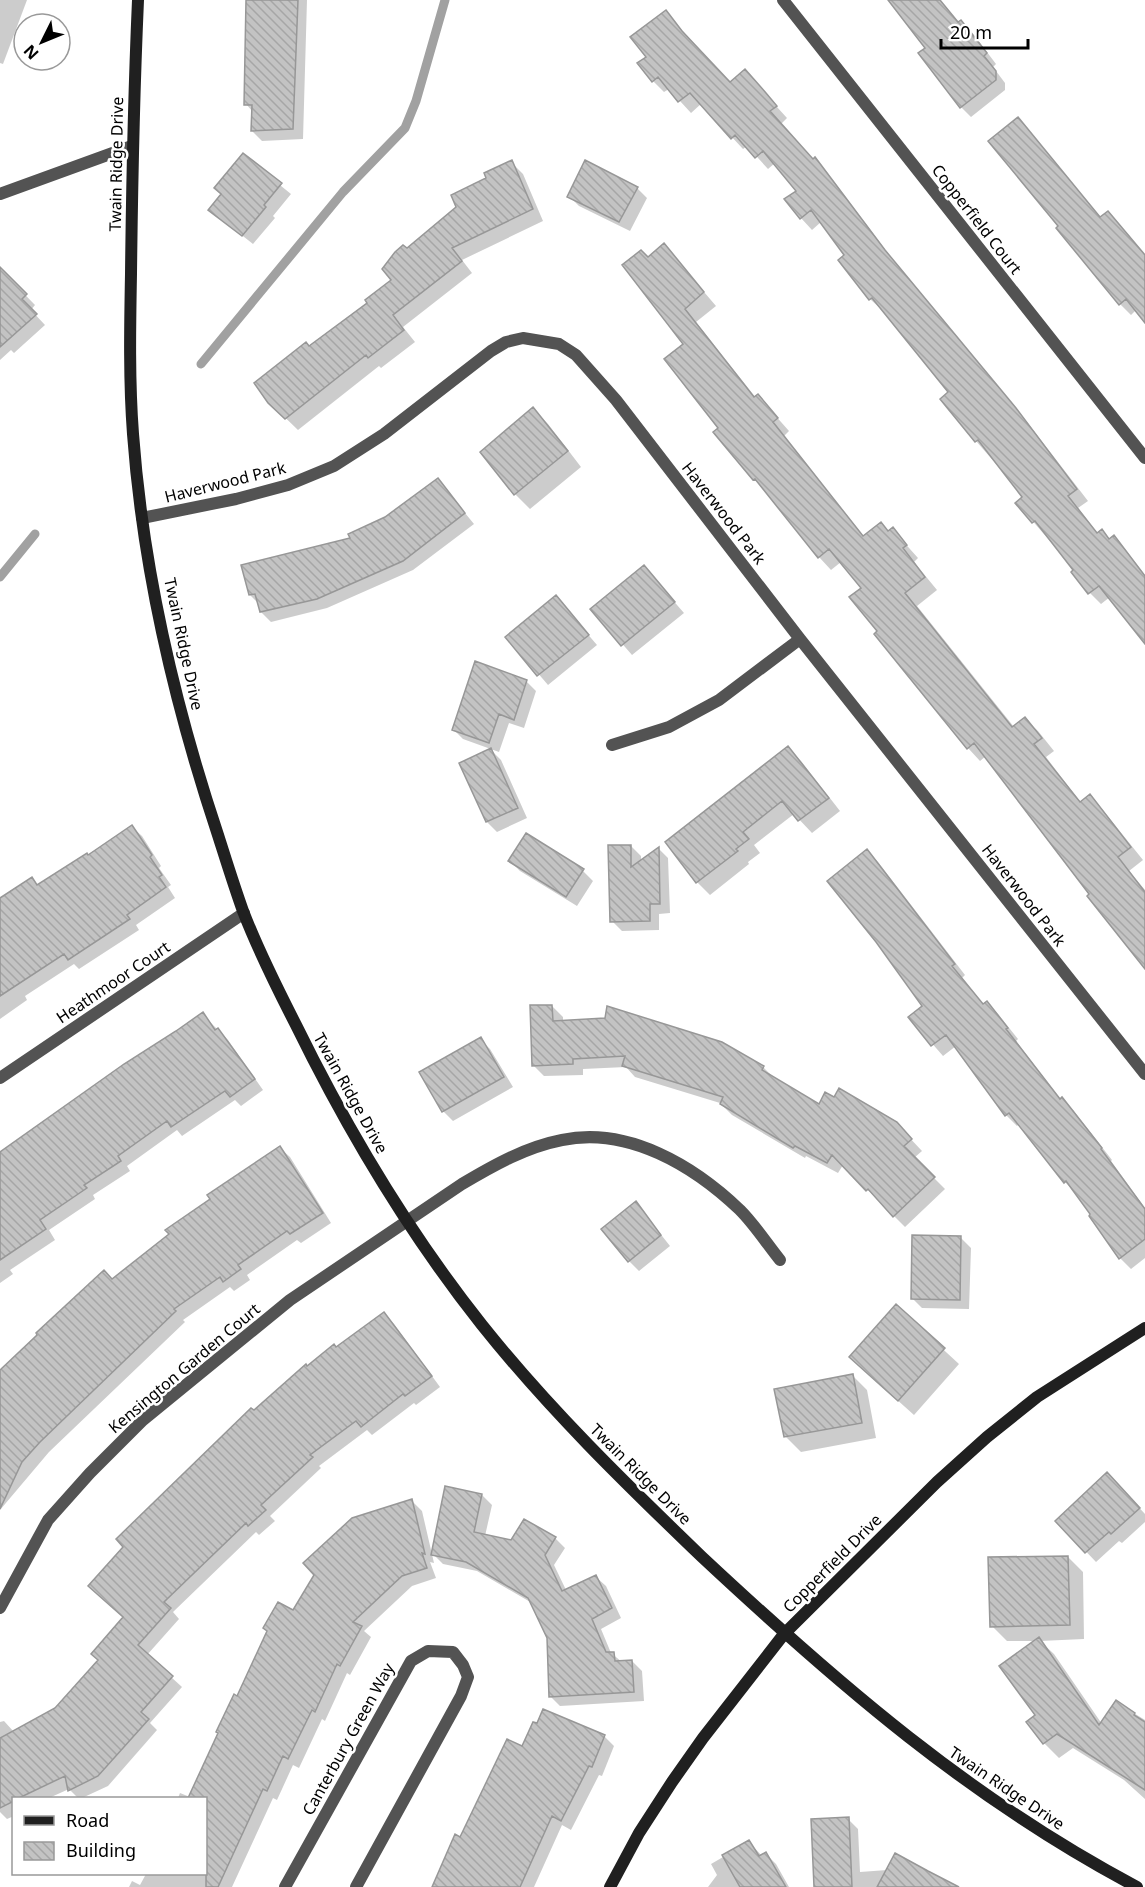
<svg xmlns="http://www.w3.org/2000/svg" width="1145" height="1887" font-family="'Noto Sans',sans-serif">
	<defs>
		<pattern id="building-back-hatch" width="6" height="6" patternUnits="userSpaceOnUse" patternTransform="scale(1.5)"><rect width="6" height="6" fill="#c3c3c3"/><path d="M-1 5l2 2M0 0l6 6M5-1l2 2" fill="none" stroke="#a6a6a6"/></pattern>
	</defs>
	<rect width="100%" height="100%" fill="#fff"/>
	<!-- shadow -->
	<path fill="#0003" d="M0,0h27l-24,64 -3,-1z
		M248,0h59l-4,139 -41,2 -10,-10 1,-19 -7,-8z
		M892,0h48l19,23 2,-1 10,9 25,33 -3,3 12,16v7l-34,27 -10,-10 -34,-59z
		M666,12l64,72 26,-1 21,24 10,11 -6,6 32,36 2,-1 11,12 70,93 131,158 61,79 -10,7 20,26 4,-3 8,9 4,-3 11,12 20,26v66l-35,-44 -9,7 -11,-11 -15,-23 -58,-67 8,-6 -49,-56 -26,-48 -67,-84 -1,1 -12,-11 -24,-44 -25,-33 -9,8 -11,-12 -3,-27 -23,-28 -7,6 -21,-23 -4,3 -42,-45 -10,9 -22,-24 -5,3 -11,-11 -5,-24z
		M1028,130l73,88 44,41v61l-9,-10 -5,5 -11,-11 -62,-76 2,-2z
		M243,155l48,39 -18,22 2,2 -22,26 -43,-34 13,-16z
		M511,162l12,12 20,47 -81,39 10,13 -69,54 12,15 -34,26 -2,-2 -81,64 -29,-28 41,-54 59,-45 24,-23 14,-30 51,-43 30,-29z
		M637,188l10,10 -17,33 -51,-25 -10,-10z
		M664,245l52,61 -20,16 60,76 2,-2 31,35 -5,5 80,101 17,-13 8,8 4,-2 25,28 -4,4 23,28 -20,16 97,121 11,-8 13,12 16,20 -8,6 35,46 9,-7 12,13 41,51 -14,11 16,19v77l-159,-211 -6,5 -12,-13 -89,-116 -16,-44 -22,-26 -10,8 -12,-13 -53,-65 -12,-13 -34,-50 -72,-170z
		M3,272l32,33 -4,5 14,15 -31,28 -3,-3 -11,10v-84z
		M533,409l15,15 33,43 -51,42 -15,-15z
		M438,480l36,44 -61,46 -86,38 -56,14 -10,-10 -2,-8 -9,-9 102,-56 33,-21z
		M644,567l40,46 -52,42 -40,-46z
		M556,597l41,48 -49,40 -41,-48z
		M526,681l10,10 -12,37 -15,-5 -10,29 -36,-13 -10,-10z
		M788,748l13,13 39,50 -28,22 -18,-19 -40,31 6,8 -12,9 1,2 -39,31 -13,-13z
		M491,750l10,10 26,58 -30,14 -10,-10 -26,-59z
		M132,827l10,9 19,30 -2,2 12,17 -3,2 7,11 -39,27 3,5 -60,39 -5,-5 -49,32 2,4 -27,19v-108l31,-32 7,7 50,-30z
		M631,846l10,10v6l18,-13 9,9 2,55 -11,1v16l-37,1 -10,-10z
		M867,851l11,11 87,113 -3,3 22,27 3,-2 11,11 20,25 -2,2 45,59 12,10 39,50 -1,1 34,47v50l-14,11 -11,-11 -28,-44 -16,-21 -11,-11 -46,-58 -2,2 -11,-11 -50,-69 -13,10 -33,-38 14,-12z
		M510,861l73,10 10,10 -16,25 -57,-35z
		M552,1006l11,11v5l200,45 11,11 45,28 88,29 15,16 -8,7 31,31 -40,38 -62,-62 -5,8 -32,-17 -1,2 -73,-43 -12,-12 -85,-26 -9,-10 -43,2v6l-39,1 -11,-11z
		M202,1014l26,26 35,50 -22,16 -6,-6 -53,36 -5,-6 -50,36 3,5 -37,24 2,4 -46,31 6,10 -45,30 3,4 -13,9v-129z
		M480,1039l10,10 23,38 -60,34 -10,-10z
		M280,1148l10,9 41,66 -30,20 -4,-3 -50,35 3,5 -16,11 -4,-4 -47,33 2,2 -136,130 -49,58v-138l212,-173z
		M636,1203l34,43 -31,25 -10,-10z
		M961,1238l10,10 -2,61 -47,-1 -10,-10z
		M896,1306l63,58 -45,51 -48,-43z
		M384,1314l10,10 46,63 -24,18 -2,-2 -42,32 -5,-5 -48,36 2,2 -51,48 5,5 -16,14 -3,-3 -83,80 6,7 -32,36 35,32 -32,36 7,7 -49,56 -26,12h-4l-9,-9 -20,9h-35v18l-7,3 -7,-7v-90l4,-1 10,11 42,-23 44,-48 25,-44 129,-205 53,-45 30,-18z
		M852,1375l15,15 9,48 -75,14 -16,-16z
		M1117,1484l28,30v8l-23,21 -3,-2 -23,21 -39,-41z
		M482,1495l10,10 -7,31 27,5 43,-3 10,10 -11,17 12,25 30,-13 10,9 15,32 -20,11 10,24 11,9 10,-1 10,10 2,30 -84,5 -10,-10 -2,-59 -16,-34 -55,-32 -34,-7 -10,-10z
		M412,1501l10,10 12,52 -4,-1 6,16 -24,8 -48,45 7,6 -21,38 -3,-2 -22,48 -3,-2 -23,49 -6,-3 -16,35 -4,-2 -41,89h-103l3,-6 8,4 6,-11h60v-76h-28l2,-5 10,4 48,-99 56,-86z
		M1068,1557l15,15 1,67 -44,2 14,13 48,70 14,-22 29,18v79l-21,-19 -51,-32 -14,10 -15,-15 -7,-27v-75h-30l-15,-15z
		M604,1736l10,10 -12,30 -3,-1 -28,55 -9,-5 -28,62h-101l28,-48 62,-91z
		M848,1819l10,10 2,43 27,-2 69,17h-140z
		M749,1842l13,14 4,-2 10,10 13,23h-81l9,-12 -6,-11z"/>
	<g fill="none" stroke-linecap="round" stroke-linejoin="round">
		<!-- stream -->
		<path stroke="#a1a1a1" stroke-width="9" d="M201,364l142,-172 62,-64 11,-27 29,-101
			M0,577l35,-43"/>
	</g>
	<!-- building -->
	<path fill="url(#building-back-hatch)" stroke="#979797" stroke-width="1.5" d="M246,0h52l-5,129 -42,2 1,-26h-8z
		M888,0h52l18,22 3,-2 26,33 -3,3 12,15v9l-36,28 -42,-55 7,-5z
		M666,10l16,21 48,51 15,-13 21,24 11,13 -7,5 43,48 2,-2 70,93 131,158 61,81 -9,7 29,37 5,-4 7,10 5,-4 31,41v68l-46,-58 -11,8 -17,-22 2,-2 -38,-49 -3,2 -17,-20 7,-6 -44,-57 -3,2 -35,-43 8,-7 -76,-94 -3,2 -31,-40 6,-5 -33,-45 -11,9 -16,-20 12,-8 -33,-40 -8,7 -20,-23 -4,4 -41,-46 -12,9 -20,-25 -6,5 -15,-19 9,-6 -16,-20z
		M1018,117l82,100 8,-6 37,44v68l-19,-24 -7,6 -63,-77 2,-2 -70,-85z
		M243,153l39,30 -18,22 2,2 -24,29 -34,-26 13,-16 -7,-6z
		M512,160l21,49 -81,39 10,13 -69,54 11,15 -36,28 -2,-3 -81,64 -17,-16 -14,-20 52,-41 3,4 58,-43 -2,-3 26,-20 -9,-11 13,-17 8,-7 4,3 49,-41 -5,-12 35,-17 -2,-5z
		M585,160l53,27 -19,35 -52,-25z
		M664,243l40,49 -19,17 69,88 4,-3 20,24 -5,4 90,114 18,-14 7,9 5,-4 14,18 -4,3 22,29 -20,16 107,134 13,-10 17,21 -8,6 46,58 10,-8 41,53 -13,10 27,35v77l-58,-73 2,-2 -115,-151 -7,6 -93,-115 3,-3 -28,-34 12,-9 -32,-39 -11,9 -63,-79 -2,1 -40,-48 5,-4 -54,-69 19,-15 -61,-79 19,-15 7,7z
		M0,267l27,27 -5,5 15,15 -37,33z
		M533,407l35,44 -54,44 -34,-43z
		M438,478l27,35 -62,48 -86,38 -57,13 -5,-18 -6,1 -8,-30 109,-27 -2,-4 37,-17z
		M644,565l31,37 -54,44 -31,-37z
		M556,595l33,40 -52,41 -32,-39z
		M475,661l52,19 -13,40 -15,-6 -10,29 -37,-13z
		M788,746l41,52 -31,23 -16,-20 -39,31 6,7 -13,10 2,2 -42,32 -31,-41z
		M491,748l27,60 -32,14 -27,-59z
		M132,825l20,30 -2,2 12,18 -3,2 7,10 -39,28 3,4 -62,41 -4,-6 -64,42v-98l32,-21 5,8 50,-32 1,2z
		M526,833l58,36 -18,28 -58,-36z
		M608,845h23v22l28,-20 1,57h-10v17l-40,1z
		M867,849l88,115 -3,2 31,38 4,-3 21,27 -2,1 54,70 2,-2 40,51 -1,1 44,60v30l-26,20 -30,-43 1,-2 -24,-33 -2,2 -55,-70 -4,3 -59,-81 -15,11 -23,-29 14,-11 -46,-64 -49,-61z
		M530,1005h22l1,16 52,-3 2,-12 115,36 42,24 -2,4 57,34 6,-12 9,5 5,-9 58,34 15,17 -8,7 31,31 -42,40 -25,-28 -2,2 -34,-36 -5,8 -32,-17 -2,2 -73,-44 3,-7 -101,-31 3,-10 -52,3v5l-41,2z
		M203,1012l12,18 3,-2 37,51 -25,18 -5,-6 -54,36 -4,-6 -49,35 3,5 -37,24 3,3 -47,32 6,9 -46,31v-108l124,-88 52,-33z
		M481,1037l23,40 -62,35 -23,-40z
		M280,1146l43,67 -33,21 -3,-3 -49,34 3,4 -18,13 -3,-5 -46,32 2,2 -136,131 -18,20 -22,47v-139l37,-35 -1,-2 68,-63 8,9 57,-45 -4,-4 45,-31 -3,-4z
		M636,1201l25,34 -33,27 -27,-33z
		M912,1235l49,1 -1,64 -49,-1z
		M896,1304l49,44 -47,53 -49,-44z
		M384,1312l48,64 -27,20 -2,-2 -42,33 -5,-6 -46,34 3,2 -52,48 5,5 -18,16 -2,-3 -82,79 7,6 -33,37 35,31 -32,36 8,7 -51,57 -30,15 -3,-15 -46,22h-5v3l-14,7v-70l55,-30 43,-48 -7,-6 32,-37 -35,-31 35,-39 -7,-8 135,-131 3,2 52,-46 1,2 27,-22 2,3z
		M853,1374l9,49 -78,14 -10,-48z
		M1107,1472l33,36 -29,26 -2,-2 -24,21 -30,-32z
		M445,1486l37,8 -8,38 37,8 13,-21 32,18 -11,18 17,36 34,-16 16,33 -20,11 14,33h8l1,9 17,-1 2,32 -85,5 -2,-59 -19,-40 -62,-36 -35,-7z
		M412,1499l13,55 -3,-1 5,15 -25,8 -49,46 9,4 -22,40 -3,-2 -22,48 -3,-2 -24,49 -5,-3 -16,35 -4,-2 -45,98h-12v-89h-18l30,-65 -2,-1 18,-38 3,2 30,-65 -4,-3 15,-26 15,8 21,-35 -11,-12 49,-45z
		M1068,1556l2,69 -80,2 -2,-70z
		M1039,1637l60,88 17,-25 19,13 -1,2 11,7v68l-88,-56 -14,10 -17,-22 9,-7 -36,-49z
		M543,1709l62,26 -13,32 -3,-1 -28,55 -9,-5 -32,71h-88l23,-53 5,3 47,-98 15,7 11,-24 4,1z
		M849,1817l3,70h-38l-3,-68z
		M749,1840l10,16 7,-4 20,35h-46l-18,-32z
		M895,1853l33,18 31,16h-82z"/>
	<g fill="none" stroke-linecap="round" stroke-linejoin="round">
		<!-- street -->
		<path stroke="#535353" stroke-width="12" d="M783,0l362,458
			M0,194l132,-48
			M142,518l94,-19 52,-14 46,-19 50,-32 107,-83 15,-9 17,-4 36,6 17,11 40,45 184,239 345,435
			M612,745l57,-18 50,-27 81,-61
			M0,1078l244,-165
			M0,1608l48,-88 42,-47 53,-53 147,-120 172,-116c32,-19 64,-37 100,-44 66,-14 132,26 178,70 15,15 27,34 40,50
			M285,1887l126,-226 17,-10 25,1 10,13 5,12 -7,19 -105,191"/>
		<!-- secondary -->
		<path stroke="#202020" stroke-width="12" d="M138,0c-4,91 -6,183 -7,274 -1,53 -2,107 2,160 10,136 42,272 85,401 8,25 16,51 25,76 15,39 34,77 53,114 52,106 113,208 186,300 67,84 143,158 220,232 136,127 270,243 435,330
			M610,1887l29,-54 33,-51 31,-44 81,-104 153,-152 50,-45 50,-40 108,-69"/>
	</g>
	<g text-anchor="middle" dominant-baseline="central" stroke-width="5" stroke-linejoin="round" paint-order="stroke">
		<!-- street labels -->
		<g font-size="16" fill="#000" stroke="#fff">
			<text transform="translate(116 164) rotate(-89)">Twain Ridge Drive</text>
			<text transform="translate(977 219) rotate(52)">Copperfield Court</text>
			<text transform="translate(225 482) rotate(-14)">Haverwood Park</text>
			<text transform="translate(724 513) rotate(52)">Haverwood Park</text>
			<text transform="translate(184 644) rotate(78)">Twain Ridge Drive</text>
			<text transform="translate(1024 895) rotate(52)">Haverwood Park</text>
			<text transform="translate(113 982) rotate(-34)">Heathmoor Court</text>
			<text transform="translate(351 1093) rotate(61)">Twain Ridge Drive</text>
			<text transform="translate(184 1368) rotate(-40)">Kensington Garden Court</text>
			<text transform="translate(641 1474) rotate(45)">Twain Ridge Drive</text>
			<text transform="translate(832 1563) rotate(-45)">Copperfield Drive</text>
			<text transform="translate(348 1739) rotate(-61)">Canterbury Green Way</text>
			<text transform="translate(1007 1788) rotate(34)">Twain Ridge Drive</text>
		</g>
	</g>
	<!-- legend -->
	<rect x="12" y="1797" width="195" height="78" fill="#ffffff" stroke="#999999" stroke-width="1.5"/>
	<rect x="24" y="1816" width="30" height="9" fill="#202020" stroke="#999999" stroke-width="1.5"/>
	<text x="66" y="1827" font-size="18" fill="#000000">Road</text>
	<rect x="24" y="1842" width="30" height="18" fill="url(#building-back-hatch)" stroke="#999999" stroke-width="1.5"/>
	<text x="66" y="1857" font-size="18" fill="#000000">Building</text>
	<!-- north arrow -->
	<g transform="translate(42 42) rotate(227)"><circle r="28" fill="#ffffff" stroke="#999999" stroke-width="1.5"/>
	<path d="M0-4.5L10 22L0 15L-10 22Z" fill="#000000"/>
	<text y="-9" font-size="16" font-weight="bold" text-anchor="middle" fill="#000000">N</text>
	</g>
	<!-- scale -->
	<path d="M941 39v9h87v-9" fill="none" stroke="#000000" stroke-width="3"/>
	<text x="950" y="39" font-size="18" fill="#000000" stroke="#ffffff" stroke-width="4.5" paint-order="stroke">20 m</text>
</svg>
